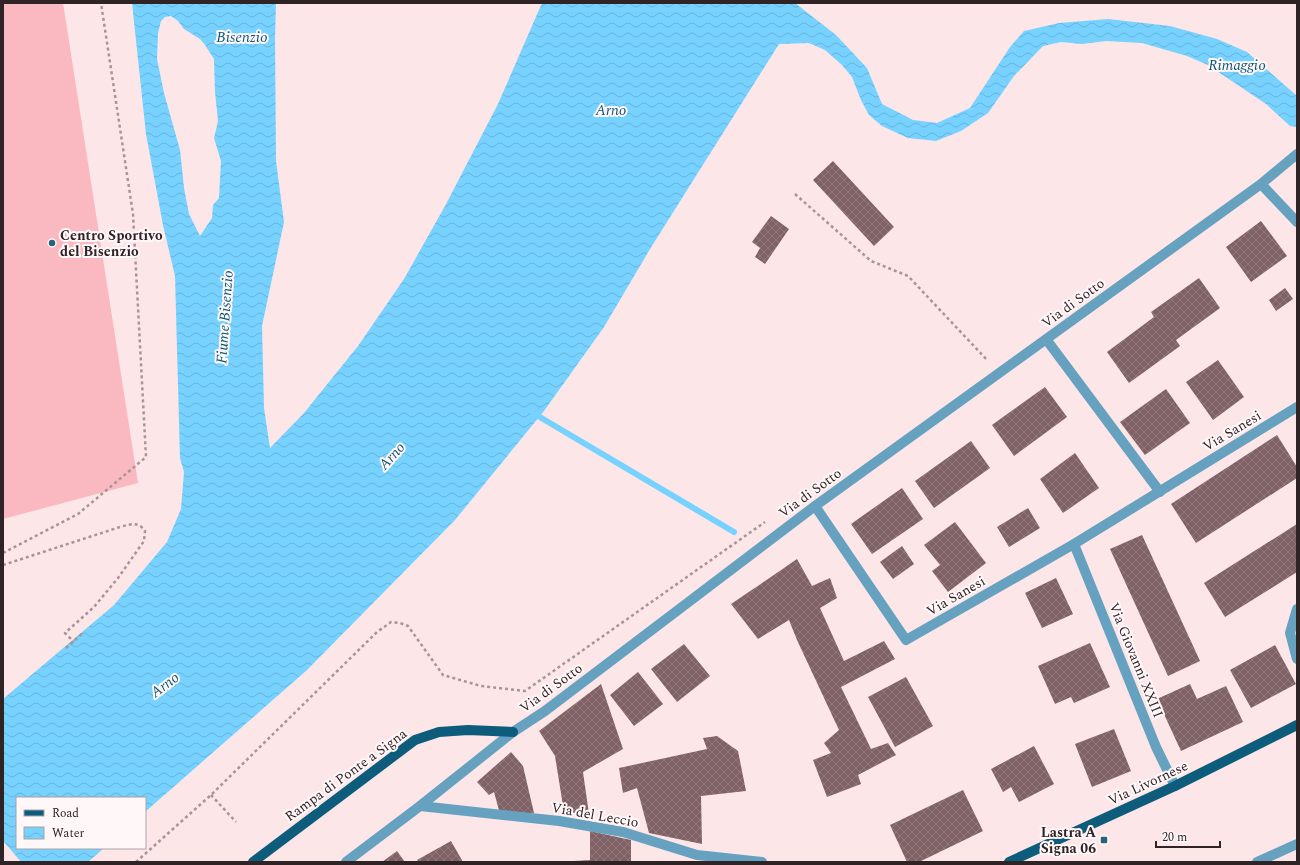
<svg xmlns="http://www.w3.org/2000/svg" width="1300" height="865" font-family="Spectral,serif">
	<defs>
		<pattern id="water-waves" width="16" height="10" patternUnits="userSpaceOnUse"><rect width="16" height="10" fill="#77d2ff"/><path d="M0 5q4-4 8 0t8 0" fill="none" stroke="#67b4da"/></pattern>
		<pattern id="building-cross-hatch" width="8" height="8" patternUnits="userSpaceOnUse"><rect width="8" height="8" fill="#806165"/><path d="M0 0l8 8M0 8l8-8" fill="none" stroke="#90787b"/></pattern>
	</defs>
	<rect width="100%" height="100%" fill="#fce6e8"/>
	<!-- pitch -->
	<path fill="#fab9c0" d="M3,3h60l75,480 -135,36z"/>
	<!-- water -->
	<path fill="url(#water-waves)" fill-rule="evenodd" d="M132,3h144l-1,34 1,124 8,61 -22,104 2,82 6,40 34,-35 54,-67 46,-67 41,-73 53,-102 44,-101h253l41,32 31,33 15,36 31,16 24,3 33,-15 40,-61 14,-16 35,-8 49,-4 62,7 47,13 30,13 50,44v31l-7,-1 -24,-22 -58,-39 -21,-9 -45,-13 -36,-2 -24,3 -21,-2 -18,4 -29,30 -26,37 -27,18 -25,10 -28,-3 -26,-12 -13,-11 -8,-15 -9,-23 -10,-12 -17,-15 -16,-7 -30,1 -129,205 -46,78 -60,84 -89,109 -148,150 -162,142v-14h-128v50h87l-16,14h-85v-163l111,-94 53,-63 14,-33 3,-37 -4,-14 -5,-182 -12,-51 -17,-91zM171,16l7,5 6,8 16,10 5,6 9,14 1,33 3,29 -4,17 7,23 -2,37 -6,7 -1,13 -12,18 -11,-22 -5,-26 -4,-38 -16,-57 -7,-34 1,-26 3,-12 4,-4z"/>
	<!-- pier -->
	<path fill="#fce6e8" d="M3,841l7,8 11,13h-18z"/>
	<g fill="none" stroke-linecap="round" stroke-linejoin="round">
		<!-- stream -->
		<path stroke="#77d2ff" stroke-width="6" d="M533,413l201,119"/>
	</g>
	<!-- building -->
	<path fill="url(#building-cross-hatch)" d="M833,161l61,66 -20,19 -61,-66z
		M771,216l18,13 -24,35 -10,-7 5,-9 -8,-6z
		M1261,221l26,35 -36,26 -25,-35z
		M1199,278l21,30 -44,32 4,6 -51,37 -22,-31 47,-35 -3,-5z
		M1285,288l8,11 -17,12 -7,-11z
		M1218,360l26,37 -31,23 -27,-38z
		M1045,387l22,30 -53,39 -22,-31z
		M1166,389l24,34 -45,32 -25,-33z
		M1277,435l20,32v11l-101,65 -25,-39z
		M971,441l19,27 -56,40 -19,-27z
		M1075,453l24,35 -36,25 -23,-34z
		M902,488l21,31 -51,35 -21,-30z
		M1028,508l12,20 -31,19 -12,-20z
		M955,522l31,41 -38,29 -16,-21 8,-6 -16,-20z
		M1297,524v48l-72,45 -21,-34z
		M1142,535l58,126 -32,15 -58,-127z
		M902,546l12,18 -21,15 -13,-17z
		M797,559l15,27 18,-8 7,20 -17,10 24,53 40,-20 11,18 -54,28 30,62 17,-6 8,12 -38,20 3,9 -34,13 -14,-37 18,-7 -7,-10 15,-13 -42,-90 -8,-20 -31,19 -27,-35 37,-25z
		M1056,578l17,36 -31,14 -17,-35z
		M1090,643l20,44 -36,16 -3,-6 -16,7 -17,-38z
		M684,644l26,32 -33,26 -26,-33z
		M1275,645l21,39 -45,24 -21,-38z
		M638,672l25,32 -29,22 -24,-31z
		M906,677l27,49 -38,21 -27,-50z
		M601,684l22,65 -40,23 6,42 -25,-2 -9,-56 -16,-25z
		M1190,684l7,15 29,-13 17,36 -62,29 -24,-52z
		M1114,729l17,42 -39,16 -17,-43z
		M717,736l21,15 8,40 -45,5 1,48 -53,-11 -12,-45 -14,5 -4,-25 88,-19 -4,-11z
		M1034,746l20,38 -35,18 -8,-15 -8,5 -12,-23z
		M511,752l12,14 11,47 -34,1 -6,-22 -5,3 -12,-13z
		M963,790l20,41 -64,31h-12l-17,-37z
		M590,831l41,9v22h-57v-1l16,-1z
		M451,841l12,21h-44l-2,-2z
		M397,851l8,11h-23z"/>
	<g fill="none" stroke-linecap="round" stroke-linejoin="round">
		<!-- path -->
		<path stroke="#a79496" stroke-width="2.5" stroke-dasharray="3 3" stroke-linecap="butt" d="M795,194l76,67 37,15 80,85
			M3,553l75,-39 68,-57 -13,-243 -32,-211
			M3,565l117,-38c11,-3 18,-6 25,4l-1,10 -26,37 -24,29 -29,26 9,9
			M66,648l18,-16
			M211,795l25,27
			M136,862l75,-67 166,-163 14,-10 9,1 8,3 35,49 38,11 44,5 240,-169"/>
		<!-- minor -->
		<path stroke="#66a1bf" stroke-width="10" d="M1261,184l36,38
			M1046,339l114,153
			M815,506l91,134 168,-96 223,-137
			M1074,544l82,203 19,39
			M1297,609l-7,24 7,26
			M420,806l139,15 64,11 74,23 65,7
			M346,862l74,-56 93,-74 32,-21 270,-205 446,-322 36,-30
			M1257,862l40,-18"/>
		<!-- major -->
		<path stroke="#0e5c7b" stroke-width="10" d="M253,862l162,-122 24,-8 29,-2 45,2
			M1009,862l166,-76 122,-61"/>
	</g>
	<!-- markers -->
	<g fill="#2a627c" stroke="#fff7f8" stroke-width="1.5">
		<circle cx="52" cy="243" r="4"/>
		<rect x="1100" y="836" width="8" height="8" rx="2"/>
	</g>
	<g text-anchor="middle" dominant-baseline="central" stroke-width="4" stroke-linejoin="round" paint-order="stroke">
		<!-- poi labels -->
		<g font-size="14" font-weight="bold" fill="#302325" stroke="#fff7f8" text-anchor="start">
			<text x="60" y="235">Centro Sportivo<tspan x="60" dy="16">del Bisenzio</tspan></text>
			<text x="1096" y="832" text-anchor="end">Lastra A<tspan x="1096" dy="16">Signa 06</tspan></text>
		</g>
		<!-- street labels -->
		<g font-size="14" fill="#302325" stroke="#fff7f8">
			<text transform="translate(1073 303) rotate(-36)">Via di Sotto</text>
			<text transform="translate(1232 431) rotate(-31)">Via Sanesi</text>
			<text transform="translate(810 493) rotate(-36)">Via di Sotto</text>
			<text transform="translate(956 596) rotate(-30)">Via Sanesi</text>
			<text transform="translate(1136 660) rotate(68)">Via Giovanni XXIII</text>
			<text transform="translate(551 688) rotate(-36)">Via di Sotto</text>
			<text transform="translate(346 775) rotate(-36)">Rampa di Ponte a Signa</text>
			<text transform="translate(1148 783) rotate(-25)">Via Livornese</text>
			<text transform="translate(595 815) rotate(10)">Via del Leccio</text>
		</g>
		<!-- water labels -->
		<g font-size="15" font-style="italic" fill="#0c5775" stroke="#fff7f8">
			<text x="242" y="37">Bisenzio</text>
			<text x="1237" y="65">Rimaggio</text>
			<text x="611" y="110">Arno</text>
			<text transform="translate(225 317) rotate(-86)">Fiume Bisenzio</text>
			<text transform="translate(392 456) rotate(-48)">Arno</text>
			<text transform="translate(165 685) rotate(-37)">Arno</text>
		</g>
	</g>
	<!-- border -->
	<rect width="1300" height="865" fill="none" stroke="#302325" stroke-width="8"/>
	<!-- legend -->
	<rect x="16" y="797" width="130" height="52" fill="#fff7f8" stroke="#aca2a4"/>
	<rect x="24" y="810" width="20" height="6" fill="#0e5c7b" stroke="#aca2a4"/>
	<text x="52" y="817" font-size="12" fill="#302325">Road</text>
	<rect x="24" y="827" width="20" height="12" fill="url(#water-waves)" stroke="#aca2a4"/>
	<text x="52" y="837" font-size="12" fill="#302325">Water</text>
	<!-- scale -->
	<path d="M1156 841v6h64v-6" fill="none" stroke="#302325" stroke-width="2"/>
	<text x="1162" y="841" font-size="12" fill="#302325" stroke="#fff7f8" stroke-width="3" paint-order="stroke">20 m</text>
</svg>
